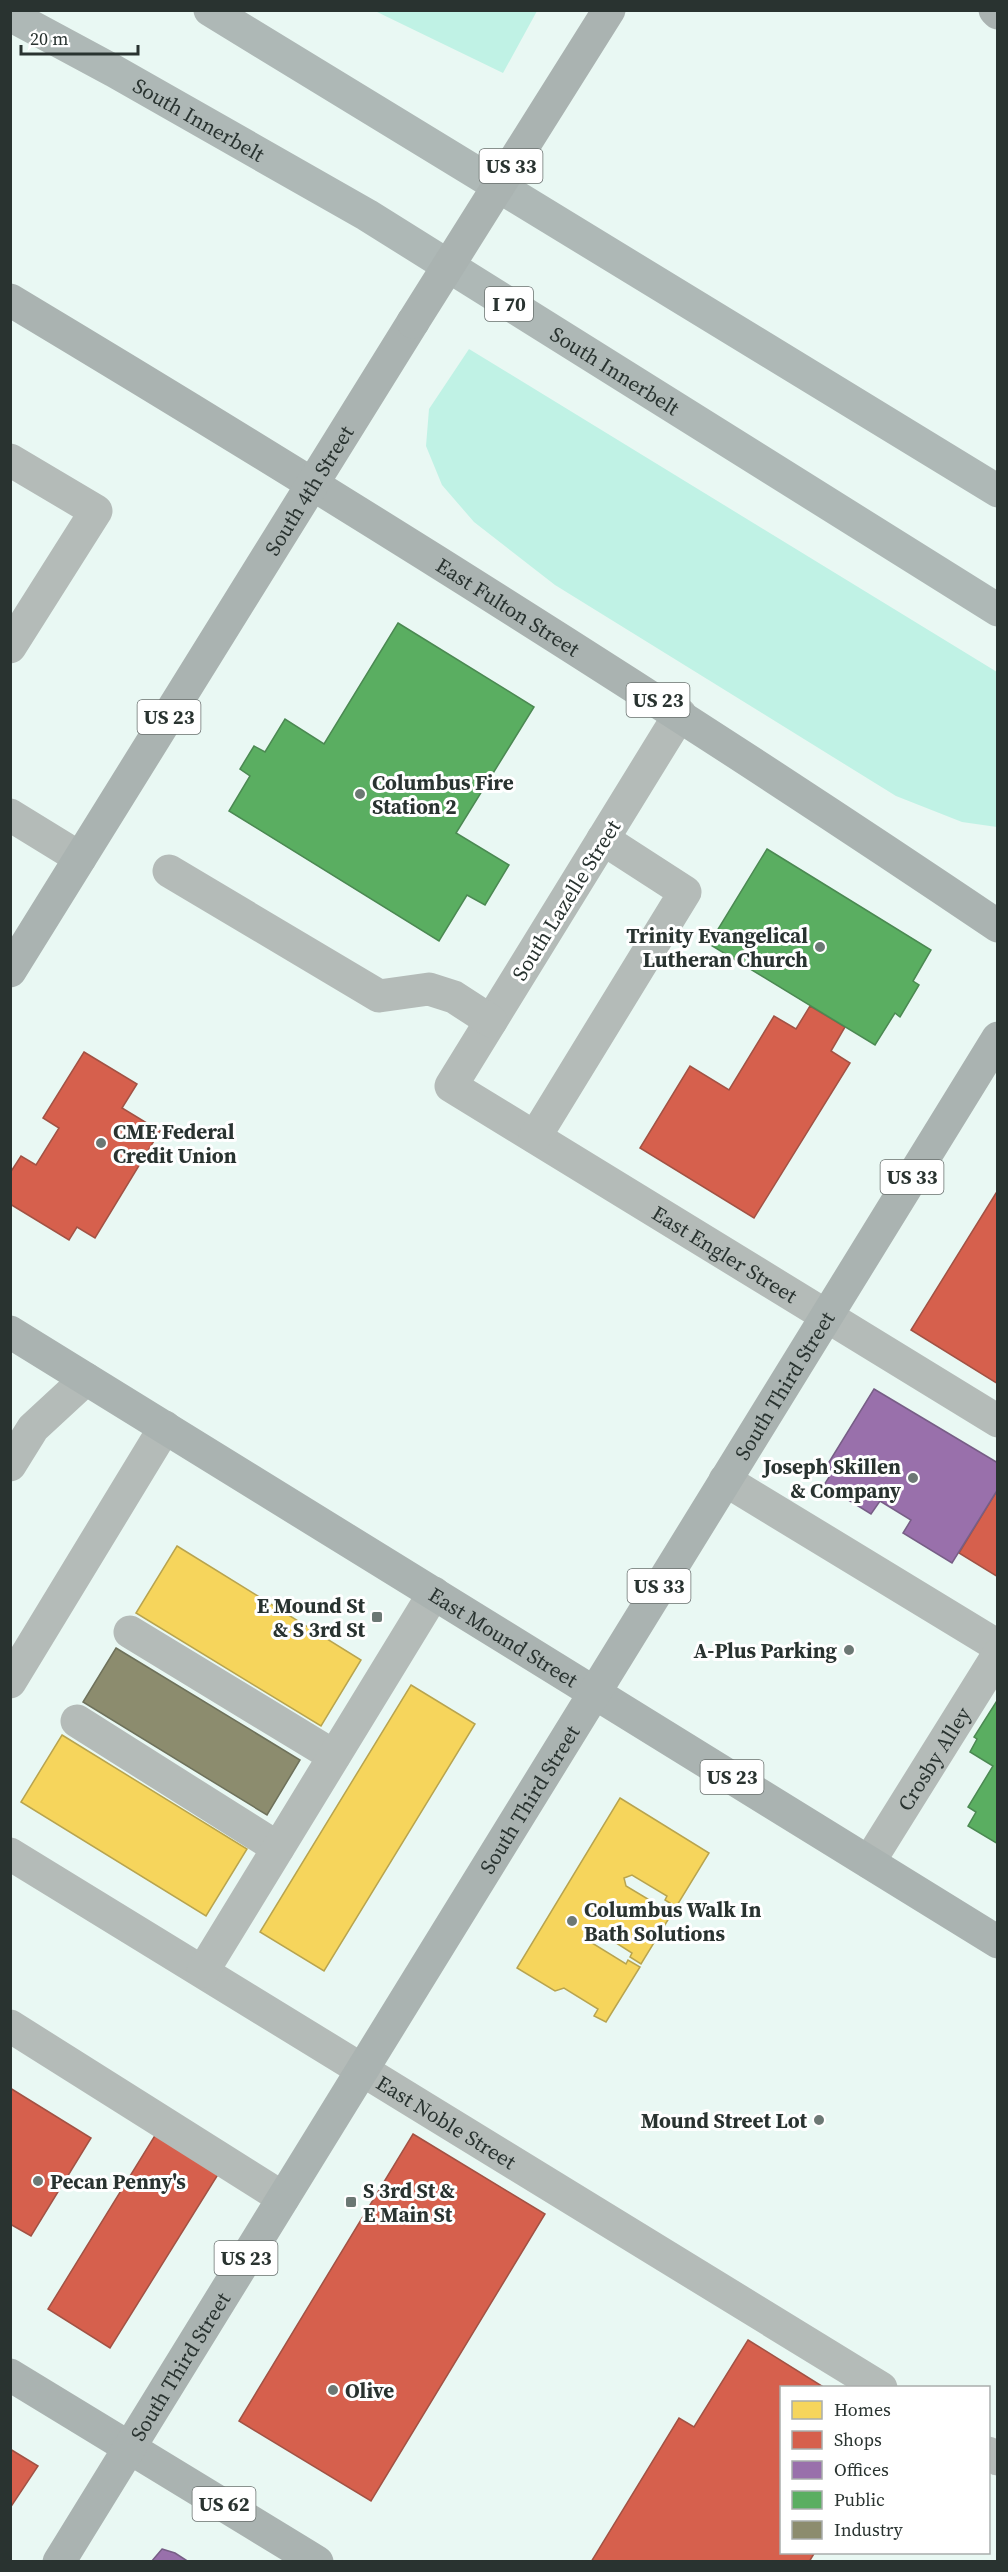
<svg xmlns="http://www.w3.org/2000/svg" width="1008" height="2572" font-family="'Source Serif 4',serif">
	<rect width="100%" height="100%" fill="#e9f8f3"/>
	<!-- green -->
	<path fill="#c0f2e5" d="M375,11h162l-34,62z
		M469,349l528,323v155l-35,-5 -66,-26 -341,-211 -81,-63 -32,-37 -16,-39 3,-37z"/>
	<!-- homes -->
	<path fill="#f6d55c" stroke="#b8a44f" stroke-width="1.5" d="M177,1546l184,114 -40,66 -185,-113z
		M411,1685l64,39 -151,247 -64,-39z
		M62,1735l185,114 -41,67 -185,-114z
		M620,1798l89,55 -33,54 -11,-7 2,-4 -35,-21 -8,3 2,8 35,21 2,-3 11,6 -33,54 -11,-7 2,-4 -33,-21 -9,3 2,8 34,21 2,-4 12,7 -34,55 -12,-6 4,-7 -34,-21 -9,3 -38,-23z"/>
	<!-- shops -->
	<path fill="#d6604d" stroke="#a25244" stroke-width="1.5" d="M810,1006l35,21 -14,24 19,12 -96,155 -114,-70 50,-82 39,24 45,-74 22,13z
		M84,1052l53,32 -15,24 38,23 -65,107 -18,-11 -8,13 -59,-36v-31l11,-17 15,9 23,-37 -16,-10z
		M998,1190v194l-87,-54z
		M998,1489v88l-39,-24z
		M10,2088l81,50 -60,98 -21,-12z
		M159,2129l63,39 -112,180 -62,-39z
		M413,2134l132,80 -174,287 -132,-80z
		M748,2340l77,48h-43v164h33l-6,10h-218l88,-144 15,9z
		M10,2449l28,17 -28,42z"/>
	<!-- offices -->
	<path fill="#9970ab" stroke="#775e86" stroke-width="1.5" d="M874,1389l124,74v26l-46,74 -49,-30 8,-13 -31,-19 -9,13 -47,-29 9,-14 -7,-4z
		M162,2549l13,4 14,9h-38z"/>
	<!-- public -->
	<path fill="#5aae61" stroke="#4b8952" stroke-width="1.5" d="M398,623l136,84 -78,126 53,32 -24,40 -18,-10 -28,46 -210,-130 21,-35 -10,-7 14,-23 11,6 20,-33 39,25z
		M767,849l164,101 -18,31 6,4 -19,32 -5,-4 -20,32 -166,-101z
		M998,1699v145l-30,-18 8,-14 -8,-5 25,-41 -23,-14 7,-13 -3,-2z"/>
	<!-- industry -->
	<path fill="#8c8c6e" stroke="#6e715b" stroke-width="1.5" d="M116,1648l184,112 -33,55 -184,-113z"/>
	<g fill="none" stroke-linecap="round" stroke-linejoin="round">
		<!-- minor -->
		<g stroke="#b4bbb8" stroke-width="33">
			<path d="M10,460l86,51 -86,136"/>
			<path id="s1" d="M680,714l-229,372 547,335"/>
			<path d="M10,815l70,43"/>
			<path d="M169,871l210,125 50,-7 25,8 37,24"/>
			<path d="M535,1137l150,-245 -82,-53"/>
			<path d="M10,1465l23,-37 53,-49"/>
			<path d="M725,1480l273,166"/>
			<path d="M130,1632l204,124"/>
			<path d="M10,1682l155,-255"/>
			<path d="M77,1721l201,127"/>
			<path id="s2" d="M10,1854l871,534"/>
			<path id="s3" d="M869,1862l129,-207"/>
			<path d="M203,1971l231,-378"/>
			<path d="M10,2026l273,172"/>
			<path d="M988,2453l10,6"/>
		</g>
		<!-- major -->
		<g stroke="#aab3b1" stroke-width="33">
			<path d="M995,10l3,3"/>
			<path id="s4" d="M10,300c335,201 665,408 988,626"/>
			<path id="s5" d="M10,971l403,-649"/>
			<path id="s6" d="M10,1332l988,610"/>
			<path d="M10,2375l307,187"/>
			<path id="s7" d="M59,2562l939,-1524"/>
		</g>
		<!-- highway -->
		<g stroke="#aeb8b6" stroke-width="33">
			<path d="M210,10l788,481"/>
			<path id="s8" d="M10,15l104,56 253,144 631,395"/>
		</g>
		<!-- major-bridge -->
		<path stroke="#aab3b1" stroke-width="33" d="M413,322l196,-312"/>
	</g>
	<!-- markers -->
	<g fill="#6c7874" stroke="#fff" stroke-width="2">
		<circle cx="360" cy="794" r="6"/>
		<circle cx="820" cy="947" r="6"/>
		<circle cx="101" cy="1143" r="6"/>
		<circle cx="913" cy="1478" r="6"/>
		<rect x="371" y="1611" width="12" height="12" rx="3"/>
		<circle cx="849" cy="1650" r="6"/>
		<circle cx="572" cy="1921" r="6"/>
		<circle cx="819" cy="2120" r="6"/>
		<circle cx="38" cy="2181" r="6"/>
		<rect x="345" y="2196" width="12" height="12" rx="3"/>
		<circle cx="333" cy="2390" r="6"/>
	</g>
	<g text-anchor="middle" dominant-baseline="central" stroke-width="6" stroke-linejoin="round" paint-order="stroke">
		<!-- shield labels -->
		<g fill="#fff" stroke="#69706e" stroke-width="1.5">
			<rect x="479.5" y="149" width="63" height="34" rx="4.5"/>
			<rect x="485" y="287" width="48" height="34" rx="4.5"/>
			<rect x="626.5" y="683" width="63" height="34" rx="4.5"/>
			<rect x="137.5" y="700" width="63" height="34" rx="4.5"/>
			<rect x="880.5" y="1160" width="63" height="34" rx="4.5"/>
			<rect x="627.5" y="1569" width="63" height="34" rx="4.5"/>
			<rect x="700.5" y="1760" width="63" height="34" rx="4.5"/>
			<rect x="214.5" y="2241" width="63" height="34" rx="4.5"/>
			<rect x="192.5" y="2487" width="63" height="34" rx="4.5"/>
		</g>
		<g font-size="20" font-weight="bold" fill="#293330">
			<text x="511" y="166">US 33</text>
			<text x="509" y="304">I 70</text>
			<text x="658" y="700">US 23</text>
			<text x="169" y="717">US 23</text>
			<text x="912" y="1177">US 33</text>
			<text x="659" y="1586">US 33</text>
			<text x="732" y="1777">US 23</text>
			<text x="246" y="2258">US 23</text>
			<text x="224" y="2504">US 62</text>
		</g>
		<!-- street labels -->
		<g font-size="21" fill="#293330" stroke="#fff">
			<text stroke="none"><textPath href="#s8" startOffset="216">South Innerbelt</textPath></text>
			<text stroke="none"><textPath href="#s8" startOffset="702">South Innerbelt</textPath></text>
			<text stroke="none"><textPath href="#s5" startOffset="566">South 4th Street</textPath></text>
			<text stroke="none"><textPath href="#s4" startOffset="585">East Fulton Street</textPath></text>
			<text transform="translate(566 900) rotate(-58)">South Lazelle Street</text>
			<text stroke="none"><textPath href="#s1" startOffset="758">East Engler Street</textPath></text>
			<text stroke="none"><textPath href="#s7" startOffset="1382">South Third Street</textPath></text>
			<text stroke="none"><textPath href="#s6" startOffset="580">East Mound Street</textPath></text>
			<text stroke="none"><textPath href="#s3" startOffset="122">Crosby Alley</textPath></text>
			<text stroke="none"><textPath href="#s7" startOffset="896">South Third Street</textPath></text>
			<text stroke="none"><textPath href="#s2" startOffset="512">East Noble Street</textPath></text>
			<text stroke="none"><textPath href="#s7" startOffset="230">South Third Street</textPath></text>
		</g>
		<!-- poi labels -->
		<g font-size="21" font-weight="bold" fill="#293330" stroke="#fff" text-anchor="start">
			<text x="372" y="782">Columbus Fire<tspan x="372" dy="24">Station 2</tspan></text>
			<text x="808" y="935" text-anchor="end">Trinity Evangelical<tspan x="808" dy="24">Lutheran Church</tspan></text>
			<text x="113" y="1131">CME Federal<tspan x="113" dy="24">Credit Union</tspan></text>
			<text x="901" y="1466" text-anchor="end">Joseph Skillen<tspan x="901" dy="24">&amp; Company</tspan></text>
			<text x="365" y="1605" text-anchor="end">E Mound St<tspan x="365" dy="24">&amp; S 3rd St</tspan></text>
			<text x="837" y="1650" text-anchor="end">A-Plus Parking</text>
			<text x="584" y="1909">Columbus Walk In<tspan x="584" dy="24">Bath Solutions</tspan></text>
			<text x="807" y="2120" text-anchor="end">Mound Street Lot</text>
			<text x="50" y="2181">Pecan Penny's</text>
			<text x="363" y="2190">S 3rd St &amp;<tspan x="363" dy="24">E Main St</tspan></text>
			<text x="345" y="2390">Olive</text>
		</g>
	</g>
	<!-- border -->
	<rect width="1008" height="2572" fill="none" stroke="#293330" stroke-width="24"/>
	<!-- legend -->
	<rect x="780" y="2386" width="210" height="168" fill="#ffffff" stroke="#a9adac" stroke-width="1.5"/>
	<rect x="792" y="2401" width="30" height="18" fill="#f6d55c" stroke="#a9adac" stroke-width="1.5"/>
	<text x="834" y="2416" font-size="18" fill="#293330">Homes</text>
	<rect x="792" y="2431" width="30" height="18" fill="#d6604d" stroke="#a9adac" stroke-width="1.5"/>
	<text x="834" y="2446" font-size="18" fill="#293330">Shops</text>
	<rect x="792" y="2461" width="30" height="18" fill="#9970ab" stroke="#a9adac" stroke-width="1.5"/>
	<text x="834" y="2476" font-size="18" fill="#293330">Offices</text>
	<rect x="792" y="2491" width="30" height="18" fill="#5aae61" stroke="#a9adac" stroke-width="1.5"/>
	<text x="834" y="2506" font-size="18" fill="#293330">Public</text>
	<rect x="792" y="2521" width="30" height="18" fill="#8c8c6e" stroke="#a9adac" stroke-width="1.5"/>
	<text x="834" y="2536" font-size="18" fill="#293330">Industry</text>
	<!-- scale -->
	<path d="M21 45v9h117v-9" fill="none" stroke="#293330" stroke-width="3"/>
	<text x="30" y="45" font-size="18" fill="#293330" stroke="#ffffff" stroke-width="4.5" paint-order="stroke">20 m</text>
</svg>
